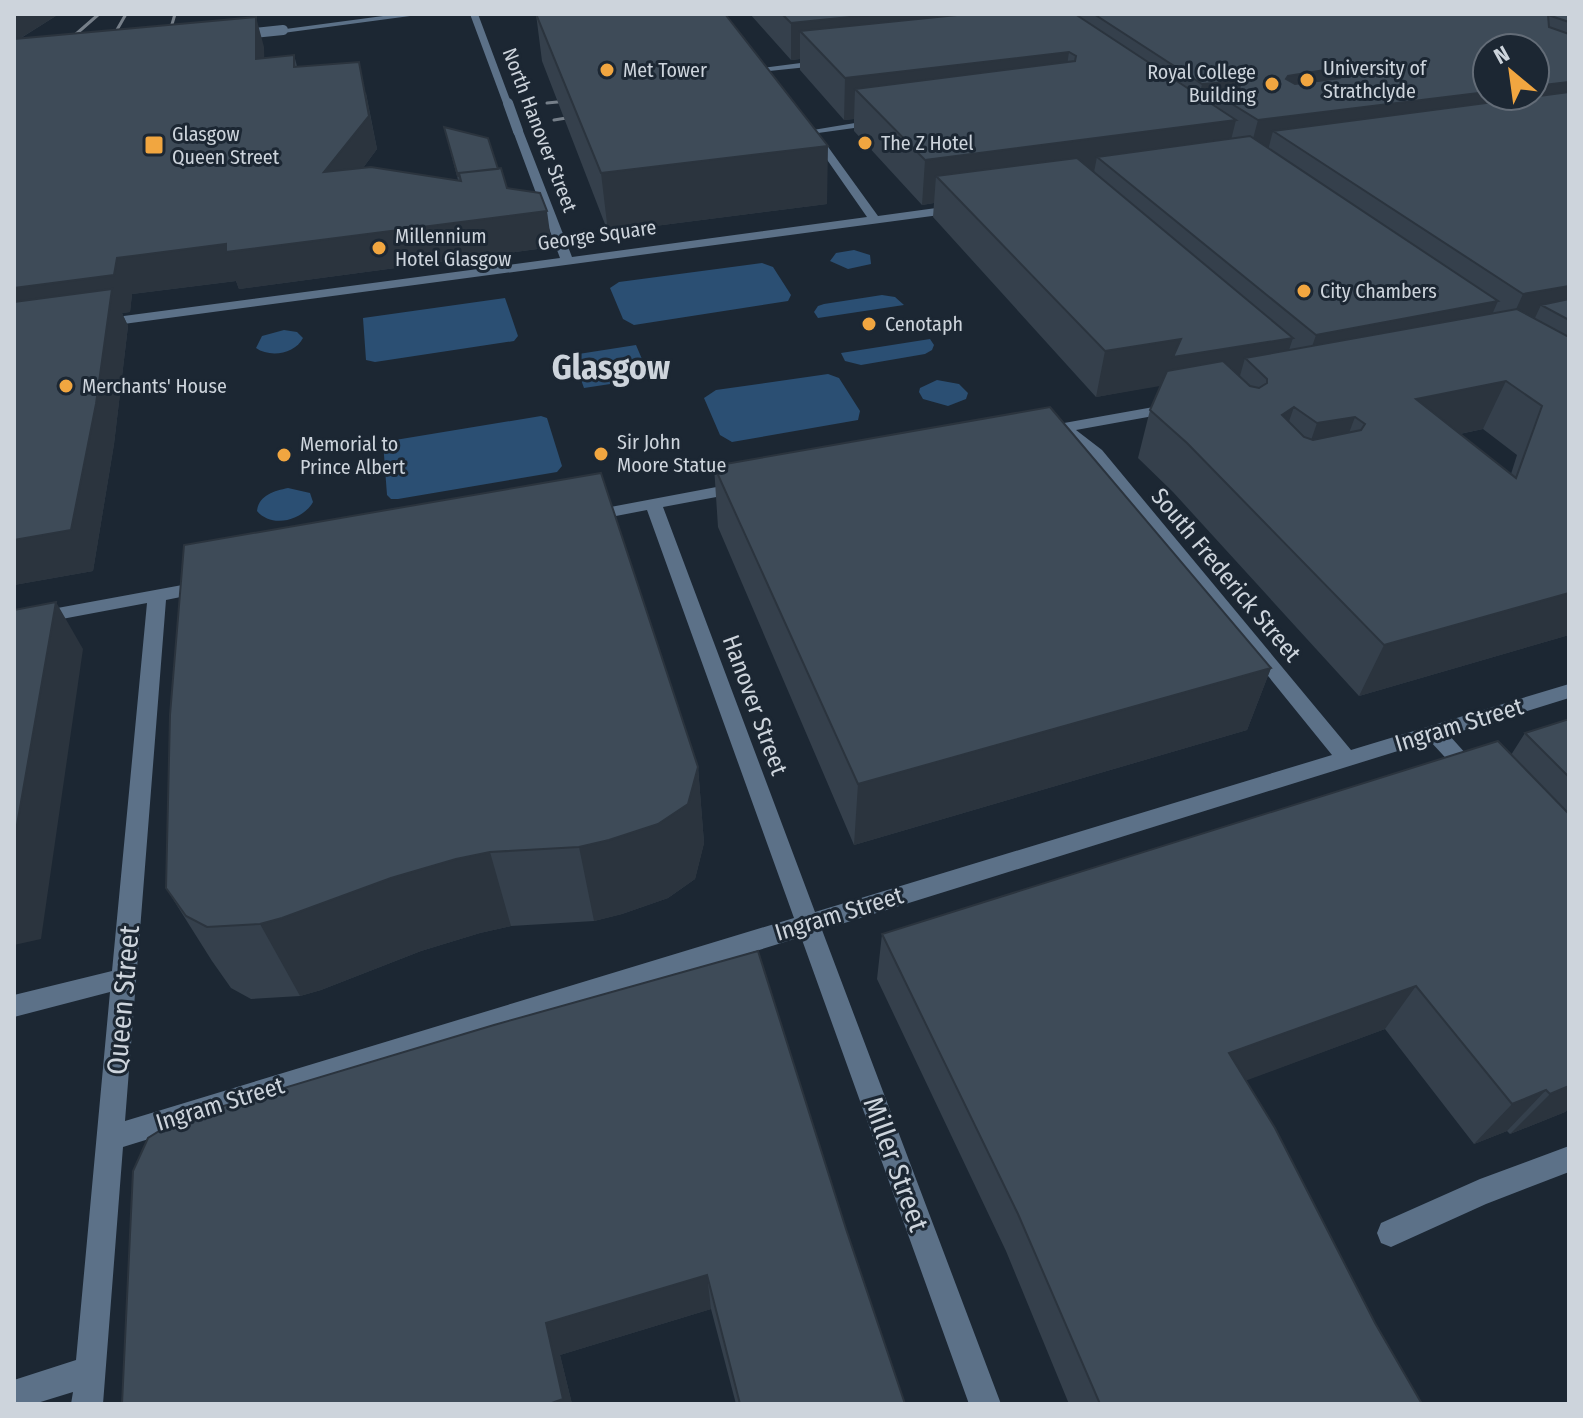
<svg xmlns="http://www.w3.org/2000/svg" width="1583" height="1418" font-family="'Fira Sans Condensed',sans-serif">
	<rect width="100%" height="100%" fill="#1c2733"/>
	<!-- green -->
	<path fill="#2b4f73" d="M854,250l16,5 1,9 -23,5 -18,-8 6,-8z
		M762,263l11,4 18,28 -3,6 -154,24 -11,-6 -13,-31 9,-6z
		M882,295l13,2 9,8 -86,13 -4,-6 4,-6 6,-2z
		M505,298l13,38 -4,5 -139,21 -9,-2 -3,-42z
		M284,330l13,2 6,6c-8,16 -33,20 -47,10l6,-12z
		M930,339l4,6 -2,5 -7,4 -64,11 -16,-4 -4,-8z
		M636,345l14,33 -66,10 -12,-33z
		M828,374l11,4 21,33 -2,9 -126,22 -12,-7 -16,-37 12,-8z
		M937,380l22,4 9,9 -2,6 -18,7 -25,-7 -4,-7 1,-4z
		M541,416l6,2 15,48 -5,6 -159,27h-7l-4,-4 -4,-53z
		M288,488l22,5 3,9c-10,18 -41,27 -56,9 2,-16 17,-20 31,-23z"/>
	<g fill="none" stroke-linecap="round" stroke-linejoin="round">
		<!-- minor -->
		<path fill="#5c7188" fill-rule="evenodd" d="M398,14h27l-142,19 -5,-3z
			M470,14h8l34,91 -9,-2z
			M824,60l3,5 -67,7 -5,-3z
			M879,119l4,1v4l-65,9 60,83 80,-11 4,1v6l-861,115 -7,-4 7,-4 459,-61 -47,-127 5,-3 5,3 49,126 295,-40 -60,-86z
			M1176,403l5,2v6l-105,19 26,20 249,300 218,-66v14l-120,37 36,40 -4,6h-14l-37,-40 -608,189 179,474h-32l-168,-467 -678,210 -20,257h-32l2,-12 -39,12h-20v-24l62,-20 34,-368 -96,25v-22l98,-24 35,-368 -133,25v-12l190,-35 9,6 -3,4 -44,9 -41,521 669,-203 -147,-408 -57,11 -8,-5 2,-4 159,-30 8,5 -8,5 -80,15 152,405 517,-157 -242,-299 -30,-23 -18,3 -8,-5 2,-3z
			M1569,1146v26l-83,32 -95,43 -10,-4 -4,-10 4,-10 99,-44z"/>
		<!-- rail -->
		<path stroke="#767f89" stroke-width="3" d="M166,45l9,-31
			M60,48l39,-34
			M106,49l20,-35
			M547,103l31,-3
			M554,120l31,-5"/>
		<!-- minor-bridge -->
		<path stroke="#5c7188" stroke-width="10" d="M235,35l48,-5
			M508,103l10,28"/>
	</g>
	<!-- wall -->
	<path fill="#35404c" fill-rule="evenodd" d="M14,14h45l-38,24 243,9v11l30,-3 3,11 69,27 11,56 -14,19 95,12 -14,-53 54,42 9,19 45,59 -313,42 -3,-8 -104,13 -2,18 -8,1 6,13 -14,118 -21,127 -79,14z
		M536,14h189l102,190 -219,28 -66,-171z
		M750,14h819v621l-210,61 -186,-204 -35,-34 12,-48 11,-25 -65,12 -163,-180 1,-14 -12,2 -68,-74v-12l-10,1 -44,-50v-11l-9,1zM1483,429l34,26 -6,19 -51,-40z
		M714,466l557,202 -24,62 -393,115 -136,-318z
		M1569,719v389l-4,4 -55,22 -3,-3 -33,13 -89,-115 -139,51 129,243 47,81h-353l-63,-153 -129,-272 5,-45 629,-179 14,-22z
		M698,767l6,76 -9,36 -27,19 -46,16 -28,7 -83,5 -31,7 -59,18 -100,39 -21,6 -49,3 -20,-11 -19,-27 -46,-73z
		M846,1229l59,175h-169l-25,-95 -151,46 12,49h-450z"/>
	<!-- shaded-wall -->
	<path fill="#2b343e" d="M14,14h45l-45,28z
		M879,14h166l-245,17v28l-9,1v-37z
		M256,17l8,30 1,43 -9,-31z
		M1069,52l-6,41 -208,-4 -1,30 -10,1 1,-42z
		M359,62l18,87 -43,58 -10,-35z
		M1337,68l-11,38 161,-14v4h48v-10l34,-4v37l-296,12 -7,27 -19,3 11,-41 30,-44z
		M1241,81l-6,24 -19,-11 -6,29 -17,1 9,-40z
		M1236,120l-11,44 -128,-7 -5,25 -156,-6 -2,27 -12,2 3,-45z
		M828,146l-1,58 -219,28 -7,-59z
		M547,211l5,36 -313,42 -3,-8 -104,13 -2,18 -8,1 6,13 -14,118 -21,127 -79,14v-297l103,-30 109,-14z
		M1569,286v34l-28,-15 -14,30 -25,5 21,-46z
		M1498,301l-19,43 -178,35 15,-44z
		M1293,338l-15,45 -11,-4 -22,-21 -9,32 -70,-5 -70,12 9,-46 76,-12z
		M1506,381l-23,48 -88,18 21,-48z
		M1294,407l-17,49 5,-41z
		M1355,417l-18,48 -37,7 17,-49z
		M1569,593v42l-210,61 25,-51z
		M56,602l27,47 -42,290 -27,6v-103z
		M1271,668l-24,62 -393,115 4,-61z
		M698,767l6,76 -9,36 -27,19 -46,16 -28,7 -15,-74z
		M490,852l21,74 -31,7 -59,18 -100,39 -21,6 -40,-72 131,-46 65,-19z
		M1416,986l-31,43 -178,66 22,-42z
		M1569,1086v22l-4,4 -55,22 40,-40z
		M1546,1090l-39,41 -33,13 38,-40z
		M707,1275l4,34 -151,46 12,49h-23l-3,-81z"/>
	<!-- building -->
	<path fill="#3e4b58" stroke="#2b343e" stroke-width="2" fill-rule="evenodd" d="M536,14h189l103,132 -227,27z
		M782,14h97l-88,9z
		M967,14h108l161,106 -311,40 -70,-71 220,-28 1,-5 -7,-4 -224,26 -45,-47z
		M1094,14h475v8l-21,-7 1,12 20,7v48l-34,4v-38h-48v44l-229,28 -42,-26 23,-4 2,-9 -39,3zM1337,68l7,4 -4,6 -45,6 -9,-5 2,-3z
		M256,17v42l38,-4v12l65,-5 10,54 -45,56 47,-5 90,14 -2,-8 42,-5 6,20 33,5 7,18 -321,41v-8l-109,14 -3,17 -100,13v-249z
		M1569,92v194l-46,8 -250,-163z
		M444,127l44,11 10,31 -39,4v3h-1z
		M1250,136l248,165 -182,34 -219,-178z
		M1077,158l216,180 -120,19 8,-18 -76,12 -169,-175z
		M112,289l-16,115 -25,126 -57,10v-238z
		M1569,299v21l-28,-15z
		M1517,309l52,28v256l-185,52 -197,-202 -37,-33 17,-39 56,-10 27,25 9,2 8,-5v-4l-22,-21zM1506,381l36,25 -26,72 -100,-79zM1294,407l23,16 38,-6 10,7 -4,6 -48,10 -9,-3 -22,-22z
		M1050,407l221,261 -413,116 -144,-318z
		M601,473l97,294 -10,37 -30,20 -49,16 -30,7 -89,5 -34,7 -65,19 -109,40 -22,6 -53,3 -21,-11 -20,-28 4,-173 14,-170z
		M56,602l-42,240v-232z
		M1569,719v58l-44,-44z
		M1498,741l71,73v272l-19,8 -4,-4 -34,14 -96,-118 -187,67 46,75 100,195 47,81h-322l-82,-190 -136,-280z
		M758,951l88,278 59,175h-165l-33,-129 -161,48 17,76 -14,5h-427l11,-233 15,-33 29,-18 317,-95z"/>
	<!-- markers -->
	<g fill="#f1a640" stroke="#1c2733" stroke-width="3">
		<circle cx="607" cy="70" r="8"/>
		<circle cx="1307" cy="80" r="8"/>
		<circle cx="1272" cy="84" r="8"/>
		<circle cx="865" cy="143" r="8"/>
		<rect x="144" y="135" width="20" height="20" rx="4"/>
		<circle cx="379" cy="248" r="8"/>
		<circle cx="1304" cy="291" r="8"/>
		<circle cx="869" cy="324" r="8"/>
		<circle cx="66" cy="386" r="8"/>
		<circle cx="601" cy="454" r="8"/>
		<circle cx="284" cy="455" r="8"/>
	</g>
	<g text-anchor="middle" dominant-baseline="central" stroke-width="6" stroke-linejoin="round" paint-order="stroke">
		<!-- far-poi labels -->
		<g font-size="20" fill="#cdd4dc" stroke="#1c2733" text-anchor="start">
			<text x="1323" y="68">University of<tspan x="1323" dy="23">Strathclyde</tspan></text>
			<text x="623" y="70">Met Tower</text>
			<text x="1256" y="72" text-anchor="end">Royal College<tspan x="1256" dy="23">Building</tspan></text>
			<text x="172" y="134">Glasgow<tspan x="172" dy="23">Queen Street</tspan></text>
			<text x="881" y="143">The Z Hotel</text>
			<text x="395" y="236">Millennium<tspan x="395" dy="23">Hotel Glasgow</tspan></text>
			<text x="1320" y="291">City Chambers</text>
			<text x="885" y="324">Cenotaph</text>
			<text x="82" y="386">Merchants' House</text>
			<text x="617" y="442">Sir John<tspan x="617" dy="23">Moore Statue</tspan></text>
			<text x="300" y="444">Memorial to<tspan x="300" dy="23">Prince Albert</tspan></text>
		</g>
		<!-- far-street labels -->
		<g font-size="20" fill="#cdd4dc" stroke="#1c2733">
			<text transform="translate(540 130) rotate(69)">North Hanover Street</text>
			<text transform="translate(597 235) rotate(-8)">George Square</text>
		</g>
		<!-- street labels -->
		<g font-size="24" fill="#cdd4dc" stroke="#1c2733">
			<text transform="translate(1226 575) rotate(50)">South Frederick Street</text>
			<text transform="translate(755 705) rotate(70)">Hanover Street</text>
			<text transform="translate(1459 725) rotate(-17)">Ingram Street</text>
			<text transform="translate(839 914) rotate(-17)">Ingram Street</text>
			<text transform="translate(220 1104) rotate(-17)">Ingram Street</text>
		</g>
		<!-- near-street labels -->
		<g font-size="28" fill="#cdd4dc" stroke="#1c2733">
			<text transform="translate(123 1000) rotate(-85)">Queen Street</text>
			<text transform="translate(896 1164) rotate(70)">Miller Street</text>
		</g>
		<!-- far-town labels -->
		<g font-size="34" font-weight="bold" fill="#cdd4dc" stroke="#1c2733">
			<text x="611" y="367">Glasgow</text>
		</g>
	</g>
	<!-- border -->
	<rect width="1583" height="1418" fill="none" stroke="#cdd4dc" stroke-width="32"/>
	<!-- north arrow -->
	<g transform="translate(1511 72) rotate(331)"><circle r="38" fill="#1c2733" stroke="#636c77" stroke-width="2"/>
	<path d="M0-6L14 30L0 20L-14 30Z" fill="#f1a640"/>
	<text y="-12" font-size="22" font-weight="bold" text-anchor="middle" fill="#cdd4dc">N</text>
	</g>
</svg>
